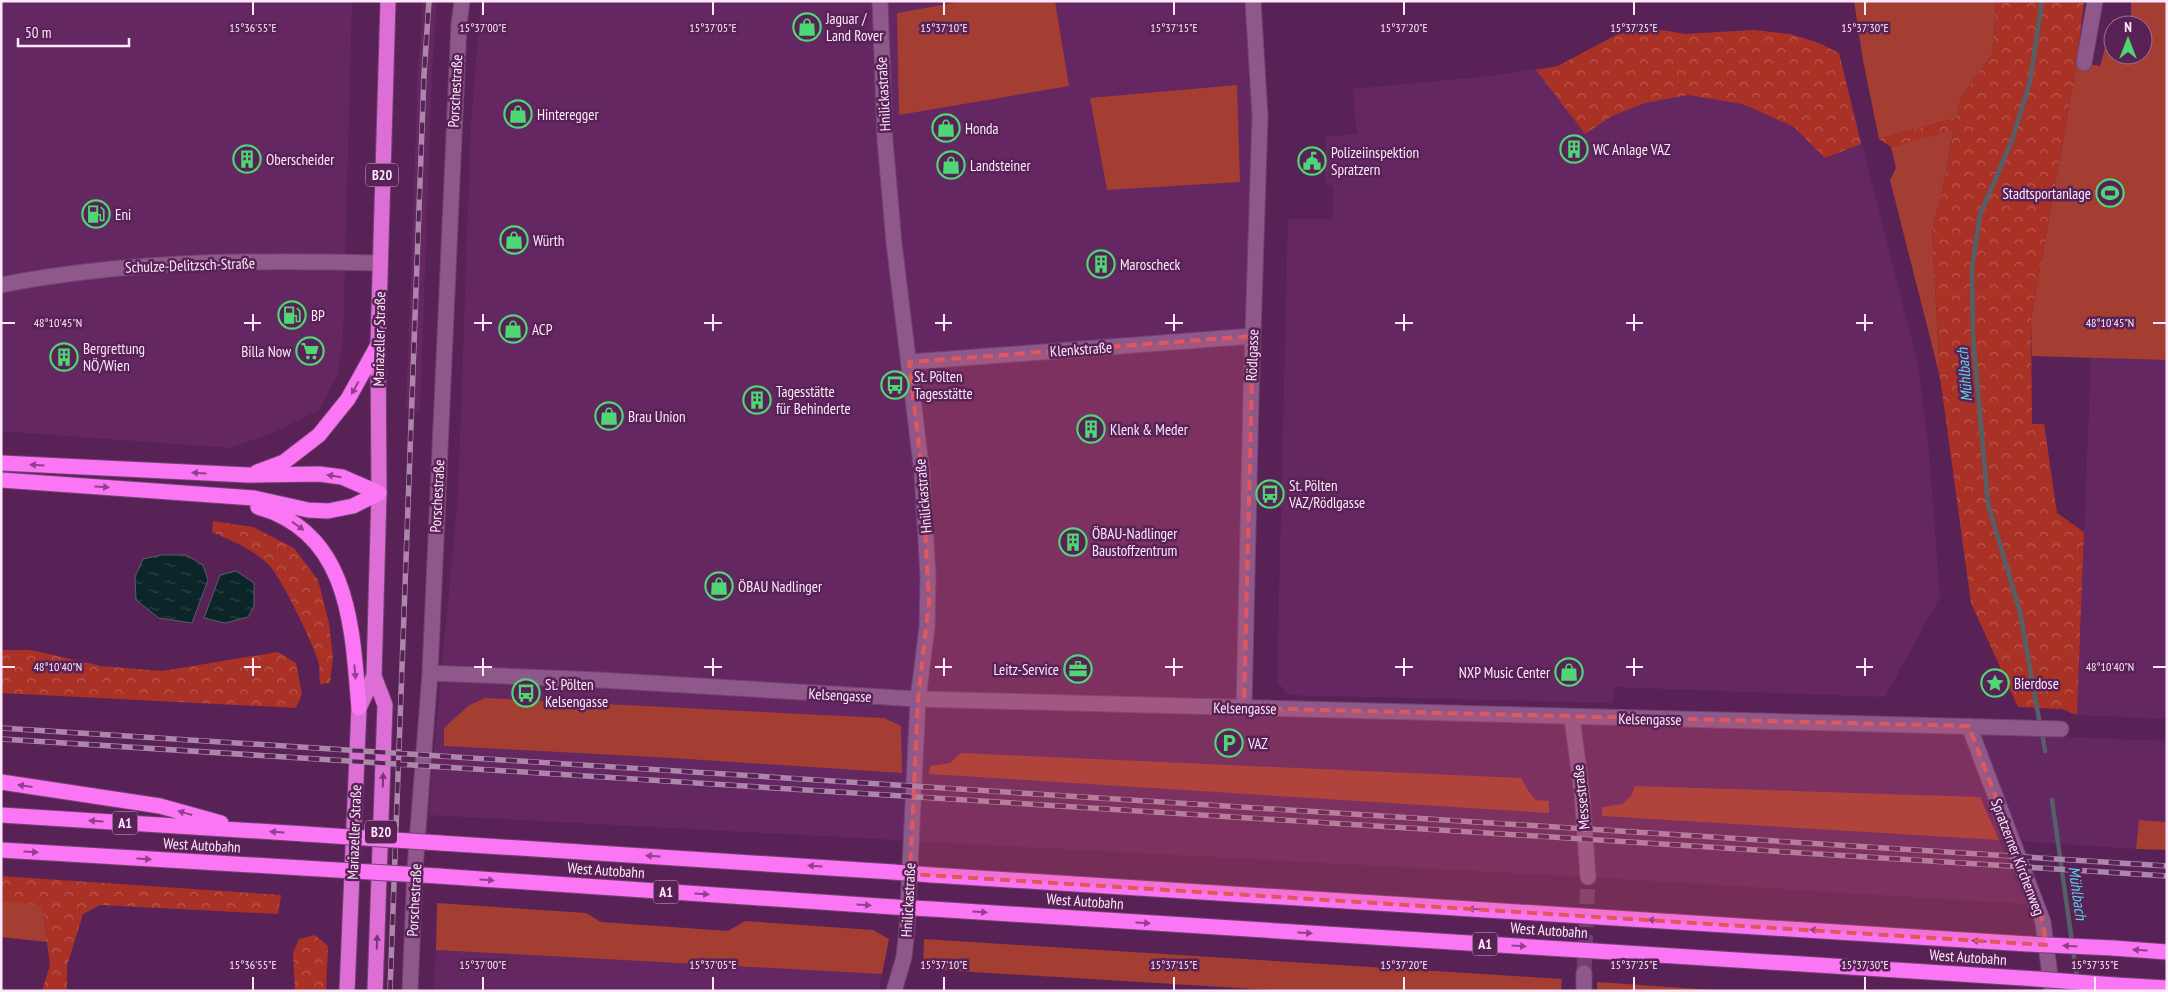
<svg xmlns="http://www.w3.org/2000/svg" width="2168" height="992" font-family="'PT Sans Narrow',sans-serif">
	<defs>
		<pattern id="forest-crowns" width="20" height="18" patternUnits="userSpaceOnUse" patternTransform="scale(1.25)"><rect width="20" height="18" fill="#a93125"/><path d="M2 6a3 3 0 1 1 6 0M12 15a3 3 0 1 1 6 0" fill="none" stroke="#ba5950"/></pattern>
		<pattern id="water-ripples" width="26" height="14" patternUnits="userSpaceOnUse" patternTransform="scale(1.25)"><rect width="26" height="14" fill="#0b2529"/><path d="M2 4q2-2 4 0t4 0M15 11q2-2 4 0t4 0" fill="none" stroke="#2f4549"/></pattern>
	</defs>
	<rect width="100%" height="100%" fill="#592256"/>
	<!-- built -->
	<path fill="#652762" d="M1,1h351l-9,336 -5,36 -19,37 -44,22 -45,16 -229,-17z
		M423,1h14l-5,69 -12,340 -14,-1 12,-340z
		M481,1h769l7,115 -17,592 338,16 384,9 205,8v81l-28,-1 -3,28 -137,-9 27,64 -438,-27 -1160,-62 30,-320 13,-371z
		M1638,30h23l24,4 69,-4 36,4 29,9 20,10 78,308 11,80 12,156 -55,100 -271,-10 -1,16 -325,-8 -11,-14 11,-462h45v-34h-8l1,-48 31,-3 -4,-45 137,-13 68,-10 58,-31z
		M2091,358l76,2v359l-90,-4z
		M436,950l446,24 -3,17h-446z"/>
	<!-- green -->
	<path fill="#a43e32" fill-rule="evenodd" d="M965,1h90l14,85 -170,29 -2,-102z
		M1854,1h142l-3,52 -32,45 -5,20 -77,21 -16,-79z
		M2131,1h36v359l-135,-4 -1,-37 46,-257 23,4 13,-47 18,1zM2113,25h30v30h-30z
		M1237,85l3,97 -133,8 -17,-92z
		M1954,129l-12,63 -10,39 8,146 -50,-197 6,-12 -5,-21z
		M485,698l399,20 17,8 1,47 -230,-15 -228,-12v-18l24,-22z
		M961,753l560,25 8,14 7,8 13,1v12l-620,-39 1,-8 20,-3z
		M1635,786l345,11 19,43 -397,-24v-9l21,-3 8,-8z
		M2139,820l28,2v28l-31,-1z
		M1,900l41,5 5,37 -46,-5z
		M437,903l149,10 15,9 127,9 17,-10 128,9 16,9 -7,35 -446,-24z
		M924,939l638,40 -1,12h-273l-365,-22z
		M1597,982l131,9h-131z"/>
	<!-- forest -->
	<path fill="url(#forest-crowns)" d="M1996,1h88l-7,61 -46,257 1,105h12l13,89 27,19 -7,183 -15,-6 -44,-2 -47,-104 -31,-226 -8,-146 10,-39 12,-62 -63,17 -12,-8 77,-21 5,-20 32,-45z
		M1638,30h23l24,4 69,-4 36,4 29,9 20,10 22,91 -36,14 -31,-31 -51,-23 -55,-9 -43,8 -33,13 -27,18 -49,-64 22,-4 58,-31z
		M213,521l40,6 41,21 24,32 11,43 4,35 -3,25 -10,1c-1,-6 0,-14 -1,-20 -4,-17 -38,-87 -50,-99 -16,-16 -37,-24 -57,-33z
		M1,650h30l70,16 61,5 116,-19 18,11 6,31 -6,14 -295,-15z
		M1,876l280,19 -3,19 -178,-9 -17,9 -16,52v25h-25l8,-26 -8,-59 -41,-6z
		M315,935l13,11 -2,45h-31l-2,-38 6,-14z"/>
	<!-- water -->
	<path fill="url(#water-ripples)" stroke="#546068" d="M161,555h25l17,10 5,15 -16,43 -33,-5 -23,-18 -1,-23 8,-18z
		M236,571l18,12v23l-6,11 -23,6 -21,-5 16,-43z"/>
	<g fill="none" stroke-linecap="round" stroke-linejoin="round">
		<!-- stream -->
		<path stroke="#546068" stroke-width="4.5" d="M2040,725l-20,-113 -32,-108 -15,-168 -1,-68 8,-53 32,-75 18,-58 12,-81
			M2042,732l3,19
			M2052,800l20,142
			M2073,950l6,41"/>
		<!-- minor-tunnel -->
		<path stroke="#72406f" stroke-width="15" stroke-dasharray="15 8" stroke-linecap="butt" d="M1584,973l4,-96"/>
		<!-- minor casing -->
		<g stroke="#734270" stroke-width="17">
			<path id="minor" d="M880,1l5,139 9,103 28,230 6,103 -1,51 -9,72 -11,230 -3,28 -10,34
				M2084,63l11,-62
				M1,285c127,-25 251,-25 379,-22
				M909,362l344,-26
				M430,673l170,7 318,19 1143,30
				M1244,708l7,-312 9,-280 -7,-115
				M1572,718l10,76 6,83
				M1969,726l74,196 9,69
				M1584,973v18
				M410,991l5,-122 15,-196 29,-649 3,-23"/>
		</g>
		<!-- major casing -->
		<g stroke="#734270" stroke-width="17">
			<path id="major" d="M374,676l11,29 -10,286
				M347,991l12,-283 15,-32 5,-183 -1,-148 10,-344"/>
		</g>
		<!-- highway casing -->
		<g stroke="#734270" stroke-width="17">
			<path id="highway" d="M1,463l247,12 71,-1 23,3 37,16
				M257,472l27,-10 35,-27 29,-36 30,-54
				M1,480l253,18 54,12 20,1 25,-5 26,-13
				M258,507c93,26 94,122 101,201
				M1,782l159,24 61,17
				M1,815l304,19
				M440,843l453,29
				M1,850l302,18
				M931,875l1097,69
				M438,876l456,31
				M932,909l1105,70
				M2113,948l54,4
				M2115,985l52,3"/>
		</g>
		<!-- minor -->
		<use href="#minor" stroke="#8e588a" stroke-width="15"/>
		<!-- major -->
		<use href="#major" stroke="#dc6ed6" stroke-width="15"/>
		<!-- highway -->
		<use href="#highway" stroke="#fb76f4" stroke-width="15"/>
		<!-- rail casing -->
		<g stroke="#ad87aa" stroke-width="5.5">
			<path id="rail" d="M1,728l2166,138
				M1,739l2166,137
				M390,991l34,-916 5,-74"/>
		</g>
		<!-- rail -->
		<use href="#rail" stroke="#592256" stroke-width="4" stroke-dasharray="11" stroke-linecap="butt"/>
		<!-- highway-bridge casing -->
		<g stroke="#734270" stroke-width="17" stroke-linecap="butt">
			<path id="highway-bridge" d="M305,834l135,9
				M303,868l135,8
				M893,872l38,3
				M894,907l38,2
				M2028,944l85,4
				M2037,979l78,6"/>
		</g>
		<!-- highway-bridge -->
		<use href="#highway-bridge" stroke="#fb76f4" stroke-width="15"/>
	</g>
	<!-- one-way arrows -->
	<defs><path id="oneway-solid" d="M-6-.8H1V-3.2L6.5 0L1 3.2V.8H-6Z" transform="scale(1.25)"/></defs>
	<g fill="#923f8d">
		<use href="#oneway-solid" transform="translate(355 388) rotate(119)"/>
		<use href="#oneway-solid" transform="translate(37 465) rotate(-177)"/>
		<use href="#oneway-solid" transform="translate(199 473) rotate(-177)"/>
		<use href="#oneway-solid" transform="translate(334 476) rotate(-171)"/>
		<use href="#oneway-solid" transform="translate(102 487) rotate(4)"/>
		<use href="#oneway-solid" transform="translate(298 526) rotate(36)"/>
		<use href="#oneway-solid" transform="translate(355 672) rotate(85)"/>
		<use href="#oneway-solid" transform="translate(25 786) rotate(-172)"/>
		<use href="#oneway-solid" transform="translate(185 813) rotate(-164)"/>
		<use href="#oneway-solid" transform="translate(96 821) rotate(-176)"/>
		<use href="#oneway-solid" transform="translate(277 832) rotate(-177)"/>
		<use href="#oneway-solid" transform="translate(31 852) rotate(4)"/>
		<use href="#oneway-solid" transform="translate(653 856) rotate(-176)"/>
		<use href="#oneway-solid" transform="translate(144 859) rotate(3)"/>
		<use href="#oneway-solid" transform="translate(815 866) rotate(-176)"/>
		<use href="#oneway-solid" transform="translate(487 880) rotate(4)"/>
		<use href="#oneway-solid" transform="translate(702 894) rotate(4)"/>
		<use href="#oneway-solid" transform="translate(864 905) rotate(4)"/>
		<use href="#oneway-solid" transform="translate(1475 909) rotate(-176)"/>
		<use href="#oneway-solid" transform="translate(980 912) rotate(4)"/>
		<use href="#oneway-solid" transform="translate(1655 920) rotate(-176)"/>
		<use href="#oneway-solid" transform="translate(1143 923) rotate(4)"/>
		<use href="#oneway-solid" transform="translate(1817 930) rotate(-176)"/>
		<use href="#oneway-solid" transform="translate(1305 933) rotate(4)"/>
		<use href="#oneway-solid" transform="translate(1979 941) rotate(-176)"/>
		<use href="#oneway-solid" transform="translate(1519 946) rotate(4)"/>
		<use href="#oneway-solid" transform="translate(2070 946) rotate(-177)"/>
		<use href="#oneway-solid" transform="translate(2140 950) rotate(-176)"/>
	</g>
	<g fill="#7a3576">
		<use href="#oneway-solid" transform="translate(383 780) rotate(-88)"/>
		<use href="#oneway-solid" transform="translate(377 942) rotate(-88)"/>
	</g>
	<!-- marked area -->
	<path fill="#e0585d" fill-opacity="0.2" stroke="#e0585d" stroke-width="4" stroke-dasharray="10 6" stroke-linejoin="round" d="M1253,336l-9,372 725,18 74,196 3,23 -1136,-71 8,-175 11,-97 -7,-129 -13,-111z"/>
	<!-- ticks -->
	<path fill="none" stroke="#fde9fb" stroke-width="2" d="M253,2v13M483,2v13M713,2v13M944,2v13M1174,2v13M1404,2v13M1634,2v13M1865,2v13M253,314v17M483,314v17M713,314v17M944,314v17M1174,314v17M1404,314v17M1634,314v17M1865,314v17M2,323h13M244,323h17M474,323h18M704,323h18M935,323h17M1165,323h18M1395,323h18M1626,323h17M1856,323h17M2153,323h13M253,658v18M483,658v18M713,658v18M944,658v18M1174,658v18M1404,658v18M1634,658v18M1865,658v18M2,667h13M244,667h17M474,667h18M704,667h18M935,667h17M1165,667h18M1395,667h18M1626,667h17M1856,667h17M2153,667h13M253,977v13M483,977v13M713,977v13M944,977v13M1174,977v13M1404,977v13M1634,977v13M1865,977v13M2095,977v13"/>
	<!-- icons -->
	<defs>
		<g id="shop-ring" transform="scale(1.4375)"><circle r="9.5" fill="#592256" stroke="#4fd675" stroke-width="1.5"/><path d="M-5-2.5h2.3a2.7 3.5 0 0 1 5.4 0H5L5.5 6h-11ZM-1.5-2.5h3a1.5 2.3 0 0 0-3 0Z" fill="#4fd675"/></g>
		<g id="building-ring" transform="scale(1.4375)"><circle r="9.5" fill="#592256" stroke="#4fd675" stroke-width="1.5"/><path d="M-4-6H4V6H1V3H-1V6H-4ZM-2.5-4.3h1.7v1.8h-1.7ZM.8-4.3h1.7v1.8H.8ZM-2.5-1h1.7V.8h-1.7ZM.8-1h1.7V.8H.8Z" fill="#4fd675"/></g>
		<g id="civic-ring" transform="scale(1.4375)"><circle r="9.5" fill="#592256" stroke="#4fd675" stroke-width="1.5"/><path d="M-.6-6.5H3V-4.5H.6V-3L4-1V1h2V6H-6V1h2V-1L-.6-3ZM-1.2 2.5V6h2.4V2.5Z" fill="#4fd675"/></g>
		<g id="stadium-ring" transform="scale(1.4375)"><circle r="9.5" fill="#592256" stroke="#4fd675" stroke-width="1.5"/><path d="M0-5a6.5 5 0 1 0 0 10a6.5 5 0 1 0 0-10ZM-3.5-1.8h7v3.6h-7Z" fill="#4fd675"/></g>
		<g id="fuel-ring" transform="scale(1.4375)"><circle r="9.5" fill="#592256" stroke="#4fd675" stroke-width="1.5"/><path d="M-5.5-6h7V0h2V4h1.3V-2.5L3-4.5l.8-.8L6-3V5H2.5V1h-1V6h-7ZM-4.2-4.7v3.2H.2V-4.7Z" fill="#4fd675"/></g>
		<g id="supermarket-ring" transform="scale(1.4375)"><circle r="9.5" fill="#592256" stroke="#4fd675" stroke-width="1.5"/><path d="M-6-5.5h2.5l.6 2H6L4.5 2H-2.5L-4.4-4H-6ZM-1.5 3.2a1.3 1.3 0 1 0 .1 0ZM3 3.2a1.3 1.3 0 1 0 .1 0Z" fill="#4fd675"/></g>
		<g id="bus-ring" transform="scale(1.4375)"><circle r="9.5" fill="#592256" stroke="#4fd675" stroke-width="1.5"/><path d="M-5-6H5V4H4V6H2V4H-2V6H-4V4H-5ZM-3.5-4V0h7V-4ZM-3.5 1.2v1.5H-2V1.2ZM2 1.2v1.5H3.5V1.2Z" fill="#4fd675"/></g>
		<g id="office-ring" transform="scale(1.4375)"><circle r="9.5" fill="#592256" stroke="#4fd675" stroke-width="1.5"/><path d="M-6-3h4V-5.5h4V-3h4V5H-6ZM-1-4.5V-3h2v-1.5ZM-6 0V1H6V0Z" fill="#4fd675"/></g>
		<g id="sight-ring" transform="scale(1.4375)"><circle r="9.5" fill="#592256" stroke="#4fd675" stroke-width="1.5"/><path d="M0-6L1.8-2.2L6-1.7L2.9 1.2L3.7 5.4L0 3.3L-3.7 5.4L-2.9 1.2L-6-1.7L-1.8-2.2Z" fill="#4fd675"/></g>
		<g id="parking-ring" transform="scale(1.4375)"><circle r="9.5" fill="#592256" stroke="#4fd675" stroke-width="1.5"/><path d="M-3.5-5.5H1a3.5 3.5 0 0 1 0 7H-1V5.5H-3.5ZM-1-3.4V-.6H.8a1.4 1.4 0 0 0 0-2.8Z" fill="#4fd675"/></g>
	</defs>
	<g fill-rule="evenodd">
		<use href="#shop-ring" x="807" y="27"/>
		<use href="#shop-ring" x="518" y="114"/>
		<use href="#shop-ring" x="946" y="128"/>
		<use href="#building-ring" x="1574" y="149"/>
		<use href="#building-ring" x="247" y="159"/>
		<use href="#civic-ring" x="1312" y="161"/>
		<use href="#shop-ring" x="951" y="165"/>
		<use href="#stadium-ring" x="2110" y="193"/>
		<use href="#fuel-ring" x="96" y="214"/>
		<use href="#shop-ring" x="514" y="240"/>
		<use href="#building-ring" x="1101" y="264"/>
		<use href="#fuel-ring" x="292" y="315"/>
		<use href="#shop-ring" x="513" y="329"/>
		<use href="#supermarket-ring" x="310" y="351"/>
		<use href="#building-ring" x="64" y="357"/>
		<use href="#bus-ring" x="895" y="385"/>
		<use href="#building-ring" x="757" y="400"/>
		<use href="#shop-ring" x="609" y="416"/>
		<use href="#building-ring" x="1091" y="429"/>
		<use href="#bus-ring" x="1270" y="494"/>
		<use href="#building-ring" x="1073" y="542"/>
		<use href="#shop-ring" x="719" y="586"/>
		<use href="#office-ring" x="1078" y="669"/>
		<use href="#shop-ring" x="1569" y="672"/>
		<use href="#sight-ring" x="1995" y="683"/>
		<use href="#bus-ring" x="526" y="693"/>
		<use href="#parking-ring" x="1229" y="743"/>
	</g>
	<g text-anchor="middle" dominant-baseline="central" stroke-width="5" stroke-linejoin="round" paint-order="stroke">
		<!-- shield labels -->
		<g fill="#592256" stroke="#ccadca" stroke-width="1">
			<rect x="366" y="163.5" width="32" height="23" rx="4"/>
			<rect x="112.5" y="811.5" width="25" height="23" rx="4"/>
			<rect x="365" y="820.5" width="32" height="23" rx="4"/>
			<rect x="653.5" y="880.5" width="25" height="23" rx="4"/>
			<rect x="1472.5" y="932.5" width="25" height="23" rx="4"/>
		</g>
		<g font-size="14" font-weight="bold" fill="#fde9fb">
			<text x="382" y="175">B20</text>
			<text x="125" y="823">A1</text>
			<text x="381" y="832">B20</text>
			<text x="666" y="892">A1</text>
			<text x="1485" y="944">A1</text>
		</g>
		<!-- poi labels -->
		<g font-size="15" fill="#fde9fb" stroke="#592256" text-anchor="start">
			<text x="826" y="18">Jaguar /<tspan x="826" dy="17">Land Rover</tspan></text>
			<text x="537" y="114">Hinteregger</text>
			<text x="965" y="128">Honda</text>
			<text x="1593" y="149">WC Anlage VAZ</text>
			<text x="1331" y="152">Polizeiinspektion<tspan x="1331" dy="17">Spratzern</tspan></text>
			<text x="266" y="159">Oberscheider</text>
			<text x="970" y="165">Landsteiner</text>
			<text x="2091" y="193" text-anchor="end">Stadtsportanlage</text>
			<text x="115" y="214">Eni</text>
			<text x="533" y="240">Würth</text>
			<text x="1120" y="264">Maroscheck</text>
			<text x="311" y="315">BP</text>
			<text x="532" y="329">ACP</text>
			<text x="83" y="348">Bergrettung<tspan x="83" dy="17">NÖ/Wien</tspan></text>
			<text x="291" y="351" text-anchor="end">Billa Now</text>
			<text x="914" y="376">St. Pölten<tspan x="914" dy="17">Tagesstätte</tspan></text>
			<text x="776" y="391">Tagesstätte<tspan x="776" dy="17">für Behinderte</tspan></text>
			<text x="628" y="416">Brau Union</text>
			<text x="1110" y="429">Klenk &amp; Meder</text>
			<text x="1289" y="485">St. Pölten<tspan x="1289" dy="17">VAZ/Rödlgasse</tspan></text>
			<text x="1092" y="533">ÖBAU-Nadlinger<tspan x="1092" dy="17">Baustoffzentrum</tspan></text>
			<text x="738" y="586">ÖBAU Nadlinger</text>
			<text x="1059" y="669" text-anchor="end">Leitz-Service</text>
			<text x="1550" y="672" text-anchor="end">NXP Music Center</text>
			<text x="2014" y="683">Bierdose</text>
			<text x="545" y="684">St. Pölten<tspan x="545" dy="17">Kelsengasse</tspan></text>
			<text x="1248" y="743">VAZ</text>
		</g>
		<!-- street labels -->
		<g font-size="15" fill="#fde9fb" stroke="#592256">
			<text transform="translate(455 91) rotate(-87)">Porschestraße</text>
			<text transform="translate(883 94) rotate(-93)">Hnilickastraße</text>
			<text transform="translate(190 265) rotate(-2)">Schulze-Delitzsch-Straße</text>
			<text transform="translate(379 339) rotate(-89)">Mariazeller Straße</text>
			<text transform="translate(1081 349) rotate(-4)">Klenkstraße</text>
			<text transform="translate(1252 355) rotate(-88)">Rödlgasse</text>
			<text transform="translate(437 496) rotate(-87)">Porschestraße</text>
			<text transform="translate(923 496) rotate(-95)">Hnilickastraße</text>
			<text transform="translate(840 695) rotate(3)">Kelsengasse</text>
			<text transform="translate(1245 708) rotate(1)">Kelsengasse</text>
			<text transform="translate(1650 719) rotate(1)">Kelsengasse</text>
			<text transform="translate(1581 797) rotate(-96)">Messestraße</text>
			<text transform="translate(354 832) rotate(-88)">Mariazeller Straße</text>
			<text transform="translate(202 845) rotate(3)">West Autobahn</text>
			<text transform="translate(2018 857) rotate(69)">Spratzerner Kirchenweg</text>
			<text transform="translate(606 870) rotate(4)">West Autobahn</text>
			<text transform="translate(414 900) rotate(-87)">Porschestraße</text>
			<text transform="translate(908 900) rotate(-87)">Hnilickastraße</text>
			<text transform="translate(1085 901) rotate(4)">West Autobahn</text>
			<text transform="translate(1549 930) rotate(4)">West Autobahn</text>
			<text transform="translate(1968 957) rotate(4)">West Autobahn</text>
		</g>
		<!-- water labels -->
		<g font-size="16" font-style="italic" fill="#56d4e8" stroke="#592256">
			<text transform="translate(1964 375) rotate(-95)">Mühlbach</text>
			<text transform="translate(2078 893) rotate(82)">Mühlbach</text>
		</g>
	</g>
	<g font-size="12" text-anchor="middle" fill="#fde9fb" stroke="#592256" stroke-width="5" stroke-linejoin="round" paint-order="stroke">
		<text x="253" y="32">15°36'55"E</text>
		<text x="483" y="32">15°37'00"E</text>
		<text x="713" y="32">15°37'05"E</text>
		<text x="944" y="32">15°37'10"E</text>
		<text x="1174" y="32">15°37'15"E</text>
		<text x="1404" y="32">15°37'20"E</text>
		<text x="1634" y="32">15°37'25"E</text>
		<text x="1865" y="32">15°37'30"E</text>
		<text x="58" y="327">48°10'45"N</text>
		<text x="2110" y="327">48°10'45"N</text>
		<text x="58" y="671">48°10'40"N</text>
		<text x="2110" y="671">48°10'40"N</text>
		<text x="253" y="969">15°36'55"E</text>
		<text x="483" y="969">15°37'00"E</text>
		<text x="713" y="969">15°37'05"E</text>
		<text x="944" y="969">15°37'10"E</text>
		<text x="1174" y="969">15°37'15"E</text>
		<text x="1404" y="969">15°37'20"E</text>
		<text x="1634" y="969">15°37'25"E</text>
		<text x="1865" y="969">15°37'30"E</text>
		<text x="2095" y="969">15°37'35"E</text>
	</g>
	<!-- border -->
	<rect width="2168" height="992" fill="none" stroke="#fde9fb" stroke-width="5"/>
	<!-- north arrow -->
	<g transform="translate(2128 40)"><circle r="24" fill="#592256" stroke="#9b7298"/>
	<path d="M0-4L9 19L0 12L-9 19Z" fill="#4fd675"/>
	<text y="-8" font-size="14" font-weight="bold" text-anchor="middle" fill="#fde9fb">N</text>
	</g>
	<!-- scale -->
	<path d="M18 38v8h111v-8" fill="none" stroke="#fde9fb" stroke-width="2.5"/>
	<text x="25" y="38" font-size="15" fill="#fde9fb" stroke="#592256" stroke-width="4" paint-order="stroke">50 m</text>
</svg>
